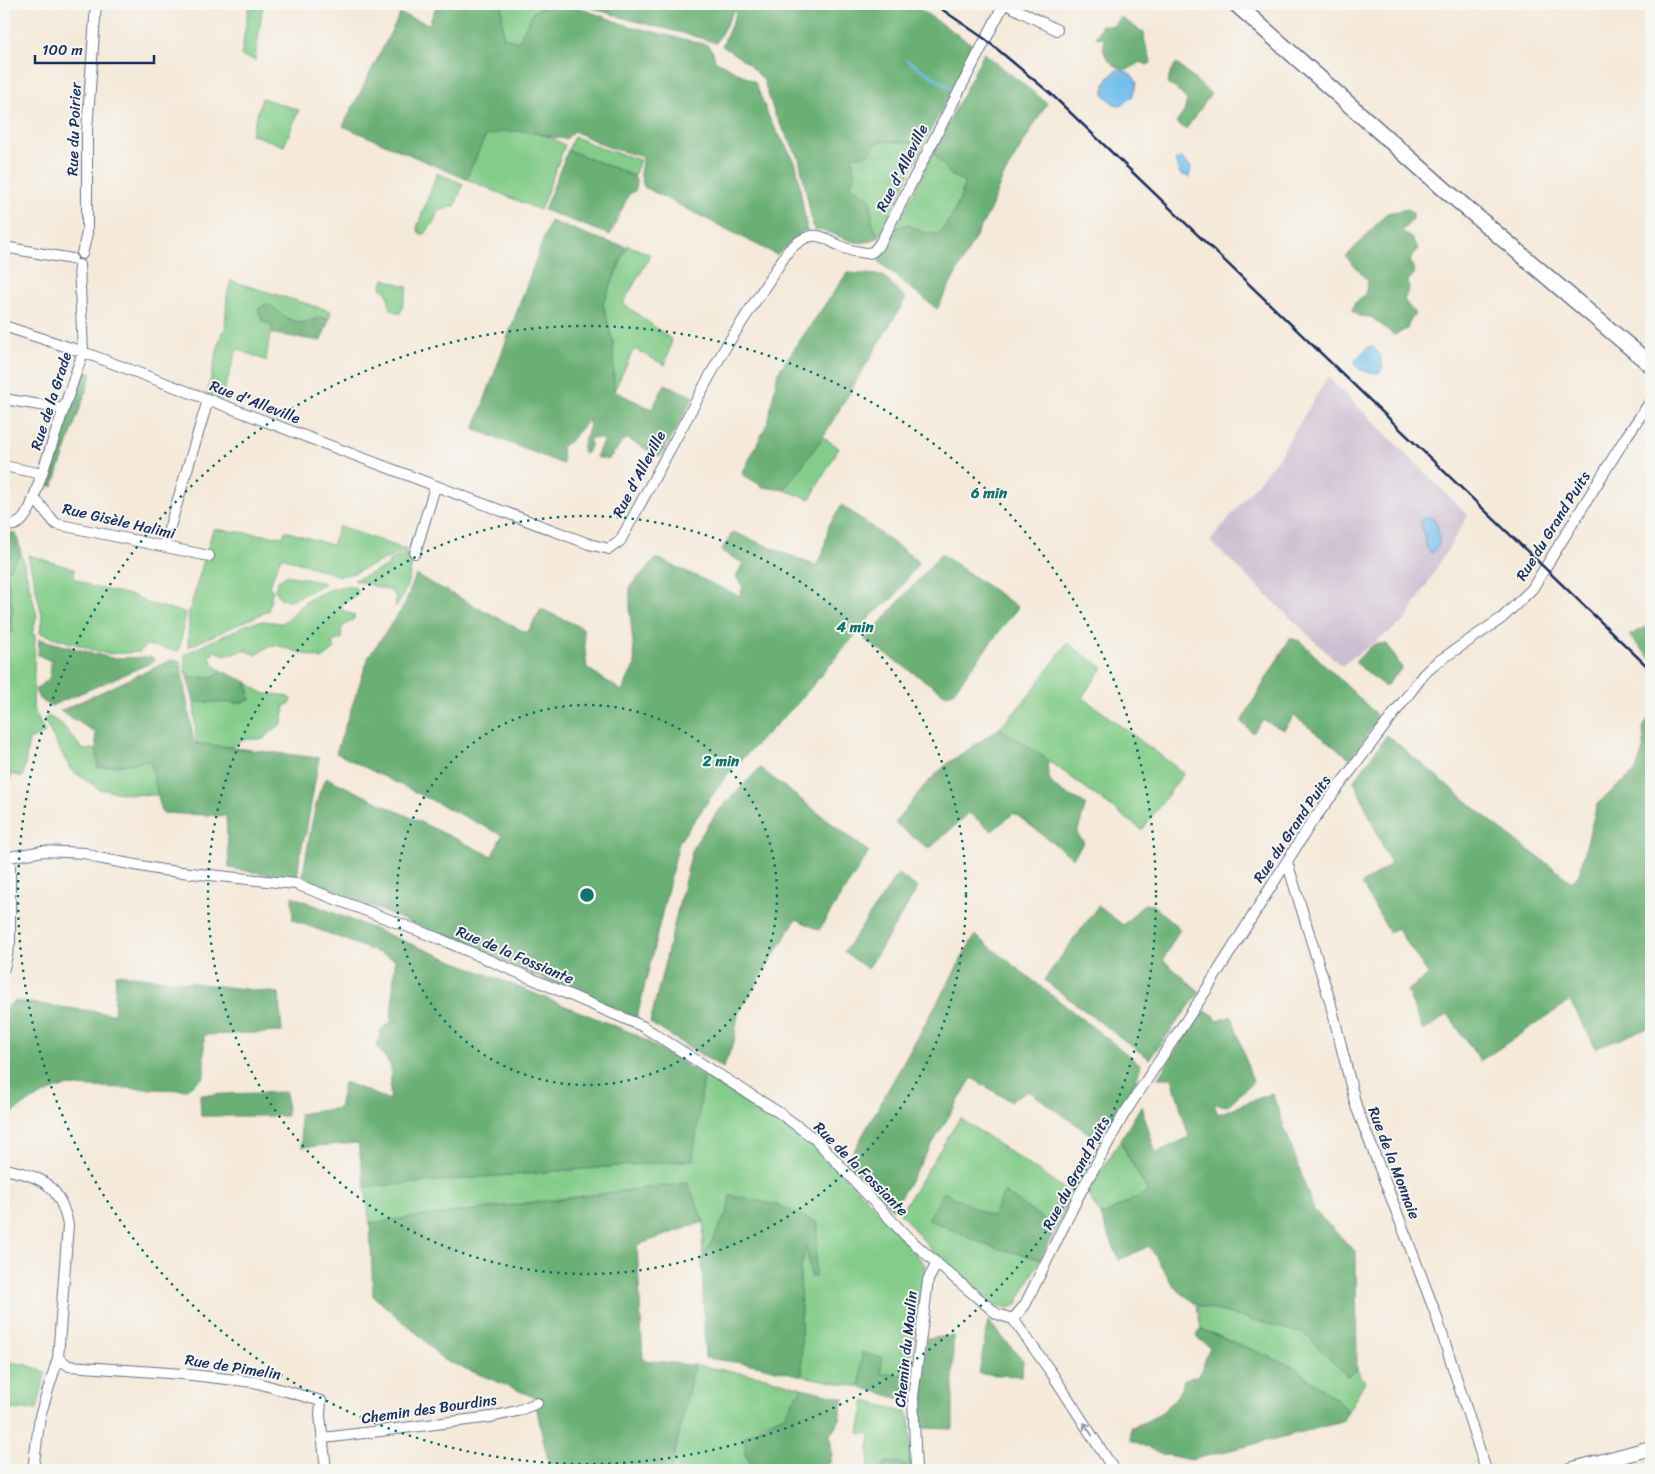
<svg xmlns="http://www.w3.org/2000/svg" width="1655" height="1474" font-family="Sriracha,sans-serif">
	<rect width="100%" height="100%" fill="#f6f6f2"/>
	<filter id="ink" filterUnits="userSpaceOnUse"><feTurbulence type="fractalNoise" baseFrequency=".02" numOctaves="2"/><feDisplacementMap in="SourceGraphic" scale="10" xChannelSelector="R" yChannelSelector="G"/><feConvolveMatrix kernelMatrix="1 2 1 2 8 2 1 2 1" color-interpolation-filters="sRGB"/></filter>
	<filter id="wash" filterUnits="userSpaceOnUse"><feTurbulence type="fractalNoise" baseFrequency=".0096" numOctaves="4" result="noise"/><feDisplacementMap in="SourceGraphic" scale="20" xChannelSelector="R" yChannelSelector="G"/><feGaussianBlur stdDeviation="1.12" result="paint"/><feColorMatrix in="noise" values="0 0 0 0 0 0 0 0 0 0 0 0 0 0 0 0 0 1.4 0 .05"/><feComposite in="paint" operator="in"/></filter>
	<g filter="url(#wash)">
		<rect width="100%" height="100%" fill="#f5e9d9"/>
		<!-- industrial -->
		<path fill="#cebed1" d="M1328,377l140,138 -62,105 -65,46 -131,-125 68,-83z"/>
		<!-- green -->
		<path fill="#83cc89" stroke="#4f7e74" d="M249,4h14l-8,56 -14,-4z
			M502,4h50l-18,7 -16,31 -15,-5z
			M262,98l37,12 -15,36 -33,-12z
			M516,129l34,8 15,8 -25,65 -74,-31 19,-42 15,-6z
			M930,131l-51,106 -7,-15 -1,-23 -21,-13 5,-10 -4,-19 22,-10 5,-6 37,2 9,-11z
			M574,136l26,12 40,12 -6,16 -66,-26z
			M935,149l16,26 13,7c-1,17 -14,40 -26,52l-16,-2 -15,-8 -11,4z
			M437,173l26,11 -8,22 -17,5 -5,12 -8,11h-5l-3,-6z
			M628,245l23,10 -28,48 49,37 -7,25 -31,-16 -20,42 -1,-49 -10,-38z
			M384,279l24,8 -8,27 -10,-5 -2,-14 -7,-7z
			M231,281l100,30 -2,8 -8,-2 -20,6 -43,-14 4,11 10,6 1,8h-3l-4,27 -29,-12 -16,51 -14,-5 14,-61 4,-3 2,-36z
			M823,437l16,11 -29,51 -26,-9z
			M339,526l68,24 -53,23 -14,3 -59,-19 -12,29 4,4 -5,21 -80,36 1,-35 24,-83 70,8 2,-6 47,14z
			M21,553l16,63 -5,18 3,1 -2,73 12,25 -16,7 -6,37 -11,-3 -8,19v-156l9,-6 -2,-10 2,-13 -4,-13 -2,-24z
			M407,553l6,2c-3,19 -5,36 -17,52v-10l-5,-6 -37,-11 34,-14 1,-5z
			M28,555l46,14v9l19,9 42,9 12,7 39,10 -7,38 -33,-6 -6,7 -33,2 -67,-21 2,-18z
			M287,575l38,8 -34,18 -10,-2 -6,-9 3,-9z
			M349,585l7,3 2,6 -17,11 1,5 12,5v4l-12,8 -1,12 -9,3 3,7 -13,10 -47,-14 -6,1 -13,9 -12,-5 -17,6 -12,-5 -5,6 3,7 7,6 1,4 -9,3 -19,1 -8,-8v-16l63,-30 15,-3 19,2c9,-6 15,-14 23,-21 13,-9 29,-14 44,-17z
			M1067,643l36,25 -21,29 102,76 -42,57 -94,-70 -48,-32 31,-35z
			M247,682c7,5 12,11 21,12 9,1 15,-1 23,5l-1,4 -5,3 -3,17 -19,16h-17l-16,8 -34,-4 -2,-41 45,1 11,-10z
			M48,716l14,8 21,26 14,-1 2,19 51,-7 8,34 -30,-1 -29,-5 -28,-19 -27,-50z
			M704,1076l103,63 74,74 44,52 -17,110 -28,-1 -18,-21 -2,34 -58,-11 -2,-105 6,-27 5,33 7,-54 -88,-28 -2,15 -26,51 2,-39 -17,-39 -317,40 -5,-36 327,-27z
			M960,1118l112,76 -16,34 -52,-36 -12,25 -63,1 56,27 55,14 -24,46 -6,3 -15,-3 -18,-14 -40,-35 -37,-43z
			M1120,1141l28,51 -47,24 -14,-23z
			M1197,1305l108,29 42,42 10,-6 8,11 -18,32 -3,-7 -50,-39 -93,-38z
			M10,1362l17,3 19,7 -9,37 -33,1v-21z
			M694,1365l71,12 37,11 -18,27 -23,10 -16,29 10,16h-84z
			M865,1401l42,11 3,6 2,52 -12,-7 -14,-1 -5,7 -13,-1 2,-34 -11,-1z"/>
		<!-- forest -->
		<path fill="#6ab075" stroke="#42706a" d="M437,4h65l1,33 15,5 16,-31 18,-7h16l61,22 79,19 5,7 2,8 40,22 15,38 26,43 11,68h-4l-26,24 -133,-68 -4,-14 3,-16 -35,-10 -34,-16 -8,8c-32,-4 -49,-15 -81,-2l-19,42 -123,-53 57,-112 29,10z
			M583,4h329l64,43 -46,84 -6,1 -9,11 -37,-2 -9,13 -17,3 3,19 -5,10 21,13 1,23 7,15c-27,15 -37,-6 -65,-7l-15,-72 -24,-43 -12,-36 -18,-18 -23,-15 14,-32 -2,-4 -18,33c-44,-15 -90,-21 -133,-39z
			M1120,17l24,16c0,14 6,18 7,30l-4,2 -6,-3c-4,1 -7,5 -11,6 -10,4 -23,-7 -26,-16 -1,-4 1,-9 0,-13l-8,-2 6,-12 11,1z
			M984,53l63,50 -45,76 -12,31 -53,99 -58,-47 1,-9 16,-25 11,-4 15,8 16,2c12,-12 25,-35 26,-52l-13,-7 -17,-21 1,-5z
			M1176,63l35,31 -25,35 -10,-6 8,-11 3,-12 -12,-12 -8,-4 4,-13z
			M568,150l66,26 2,5 -1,10 -6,3 -19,41 -66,-25z
			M1408,209l5,4v6l-11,12 10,8 6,9 -8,12 5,13 -7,8 1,7 -5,12 11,14 -6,8 -2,7 -13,6 -23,-18 -12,-1 -7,-5 2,-7 11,-10 3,-13 -22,-24 41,-44z
			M550,221l61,22 15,3 -23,58 10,38 1,49 38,18 13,-25 29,13 -34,60 -34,-19 -18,22 -12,-3 8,-18 -15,-1 2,6 -4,9h-4v-10l7,-17 -2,-6 -18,21 -8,5 1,18 -89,-35z
			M847,273l35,2 24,23 -83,139 -39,53 -21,-3 -21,-13 26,-52 10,-50z
			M266,304c13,4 20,18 35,19 10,1 17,-7 28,-4l-8,22 -48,-7 -1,-8 -10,-6 -4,-11z
			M82,371l10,2 -39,114 -10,-4z
			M842,505l77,57 -25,35 -21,17 -77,91 -67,67 -50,70 -42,176 -323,-136 -12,-2c4,-19 13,-92 25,-102l165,78 10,-21 -166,-82 33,-97 35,-50 12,-31 111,58 14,-24 42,19 4,40 35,23 13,-27 -5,-52v-26l27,-28 82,38 4,-9 -7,-10 7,-14 -22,-12 12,-19 83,34 7,-13 6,-28z
			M4,532l12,1 5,20 -14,18 2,24 4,13 -3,11 3,12 -9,6z
			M941,554l77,53 -65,85 -7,3 -81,-55z
			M1651,624v35l-22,-23z
			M1290,638l10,3 76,73 -1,8 -24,37 -57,-43 -10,14 -21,-10 -10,13 -12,-11z
			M39,639l72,19 41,-1 3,4 -104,45 -12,-7 -4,-9 14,-11 2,-18 -13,-6z
			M1374,644h13l15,24 -17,19 -30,-25z
			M171,660l9,1 14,82 125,15 -13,74 -6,21 -3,26 -68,-11 -3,-52 -64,-3 -12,-52 -52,7 -3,-36 -35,-21z
			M185,670l8,8 19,-1 8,-3v-4l27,12 3,18 -11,3 -45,-1z
			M1651,714v313l-55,21 -26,-47 -90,60 -32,-47 -25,17 -16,-40 22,-16 -32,-47 -8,4 -27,-48 29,-20 -37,-83 33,-46 117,97 68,50 7,-8 18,-70 39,-33 8,-25 -1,-18z
			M1000,728l48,32c-4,30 15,31 38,44l-9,30 7,8 -11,16 -59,-45 -22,18 -23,-18 -40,36 -34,-26 29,-37 24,-23z
			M760,768l109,84 -50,78 -23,-11 -58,95 -4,28 -11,26 -73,-45 43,-176 25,-36z
			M898,874l20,14 -50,81 -24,-17z
			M292,896l343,138 69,42 -11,84 -328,27 -7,-44 -56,4 -3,-33 40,-6 5,-26 46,18 1,-34 -14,-20 4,-16 10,-8 4,-63 -102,-39z
			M1144,904l9,1 27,24 -17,31 37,32 -51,67 -105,-79 54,-74 25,19z
			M975,935l166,130 -6,20 -37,55 -69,-49 -19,10 -38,-23 -79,131 -46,-46z
			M116,974l163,19 3,39 -78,3v42l-19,13 -119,-4c-22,7 -46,18 -62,35v-111l10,-9 100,13z
			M1205,1011l9,4 3,6 15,-5 21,66 -26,24 -13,-2 4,10 54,-21 42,117 42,42 1,118 -10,6 -42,-42 -108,-29 -23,-18 -25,-41 -30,14 -18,-44 47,-24 -28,-51 21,-35 15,47 33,-16 -17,-59h-14l33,-51z
			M286,1092l1,24h-86l-1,-21z
			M688,1183l16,39 -67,23 6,115 51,5 -23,105h-150l28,-5 -15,-68 -92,-38 -22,-23 -47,-40 -3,-73z
			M944,1192l48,25 12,-25 52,36 -16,31 -55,-14 -57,-26z
			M730,1195l48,10 40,18 -3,54h-4l-5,-31 -6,25 2,105 -46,-11 -51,-7 -3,-97 26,-51z
			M988,1321l35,39 -1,16 -43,-2z
			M1201,1329l93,38 50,39 3,7 -5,9 -151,38 -29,-6 -31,-14v-13c24,-7 46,-22 53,-47l15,-5 11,-28 -14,-10z
			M953,1336v93l-33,-1 6,-90z
			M862,1352l20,6 -1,16 27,1 -4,25 -44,-13z
			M802,1388l42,10 -7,29 -7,7 2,20 -2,9 -16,7h-59l-10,-16v-18l39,-21z
			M886,1462l14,1 12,7h-31z"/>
		<!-- water -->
		<path fill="#72bfec" stroke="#4677a5" d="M1117,70c10,-1 17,5 20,14l-5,13 -11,8 -7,-1 -10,-9c-1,-10 4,-19 13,-25z
			M1181,157l10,10 -2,10 -9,-3 -5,-13z
			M1368,347h5l7,8 3,13 -4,5c-9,-1 -22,0 -24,-12z
			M1429,516l7,5c2,12 8,25 -5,32l-4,-5 -7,-28z"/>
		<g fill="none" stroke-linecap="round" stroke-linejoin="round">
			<!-- stream -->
			<path stroke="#72bfec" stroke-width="2.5" d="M907,60l45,29"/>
		</g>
	</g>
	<g filter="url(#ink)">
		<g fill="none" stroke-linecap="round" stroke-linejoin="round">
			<!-- minor casing -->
			<g stroke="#677089" stroke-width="12">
				<path id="minor" d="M1006,4l51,26
					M4,247l68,12
					M82,254l5,-21v-102l9,-127
					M4,326l79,26 506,192 20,5 11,-8 105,-193 63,-97c34,-34 40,-1 73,1 3,1 8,1 11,0 4,-2 8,-9 10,-12l122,-236
					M4,399l60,10
					M4,466l38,8
					M34,498l22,26 153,32
					M4,525c15,3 21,-7 27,-19l52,-154 -4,-87
					M164,546l44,-146
					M415,553l20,-66
					M4,858l39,-7 42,2 13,5 64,12 134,14 144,55 202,87 139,88 35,26 90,96 27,24 64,54 16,5 12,-14 54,-110 45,-81 81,-122 106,-169 113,-149 12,-11 66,-45 30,-29 94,-152 25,-36
					M1287,862l43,139 26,105 79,206 51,158
					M4,968l6,-26v-84
					M4,1169c38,7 56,16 64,56l-10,133 11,8 114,8 71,8 67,19 -1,14 6,55
					M1013,1319l40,56 61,95
					M324,1438l167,-21 26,-6 20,-8
					M33,1470l7,-54 18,-58
					M916,1470l-3,-73 15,-117 9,-17"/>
			</g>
			<!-- secondary casing -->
			<g stroke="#677089" stroke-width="16">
				<path id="secondary" d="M1570,1470l81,-22"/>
			</g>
			<!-- primary casing -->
			<g stroke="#677089" stroke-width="18">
				<path id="primary" d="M1236,4l207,184 208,177"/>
			</g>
			<!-- minor -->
			<use href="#minor" stroke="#fff" stroke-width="10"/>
			<!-- secondary -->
			<use href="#secondary" stroke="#fff" stroke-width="14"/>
			<!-- primary -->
			<use href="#primary" stroke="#fff" stroke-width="15"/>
			<!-- rail -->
			<path stroke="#1b2f5e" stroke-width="2.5" d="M934,4l51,35 66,55 600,576"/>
		</g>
		<!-- one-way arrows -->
		<defs><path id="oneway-shaft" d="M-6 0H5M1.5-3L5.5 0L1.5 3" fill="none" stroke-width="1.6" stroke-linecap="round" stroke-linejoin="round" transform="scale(1.25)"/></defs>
		<use stroke="#8d97ae" href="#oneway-shaft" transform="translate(1088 1429) rotate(-123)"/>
	</g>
	<!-- distance rings -->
	<g fill="none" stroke="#0f766e" stroke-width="2.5" stroke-dasharray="2.5 5">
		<circle cx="587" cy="895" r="190"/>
		<circle cx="587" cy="895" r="379"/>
		<circle cx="587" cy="895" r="569"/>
	</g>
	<g text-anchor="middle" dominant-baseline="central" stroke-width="4" stroke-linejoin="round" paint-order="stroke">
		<!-- street labels -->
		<g font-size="15" fill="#1b2f5e" stroke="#f6f6f2">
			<text transform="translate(74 129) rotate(-88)">Rue du Poirier</text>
			<text transform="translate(902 168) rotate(-63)">Rue d'Alleville</text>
			<text transform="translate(51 401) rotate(-72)">Rue de la Grade</text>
			<text transform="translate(255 402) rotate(21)">Rue d'Alleville</text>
			<text transform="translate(639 474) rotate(-62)">Rue d'Alleville</text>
			<text transform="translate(119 521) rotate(13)">Rue Gisèle Halimi</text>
			<text transform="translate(1553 526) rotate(-58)">Rue du Grand Puits</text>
			<text transform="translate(1292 829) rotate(-56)">Rue du Grand Puits</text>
			<text transform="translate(515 955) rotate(23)">Rue de la Fossiante</text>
			<text transform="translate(1394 1163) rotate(69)">Rue de la Monnaie</text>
			<text transform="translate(861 1169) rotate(45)">Rue de la Fossiante</text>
			<text transform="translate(1076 1173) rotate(-62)">Rue du Grand Puits</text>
			<text transform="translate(906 1349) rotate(-84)">Chemin du Moulin</text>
			<text transform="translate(233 1367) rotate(9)">Rue de Pimelin</text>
			<text transform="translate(429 1409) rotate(-8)">Chemin des Bourdins</text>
		</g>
	</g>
	<circle cx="587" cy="895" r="8" fill="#0f766e" stroke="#f6f6f2" stroke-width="2.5"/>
	<g font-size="15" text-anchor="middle" font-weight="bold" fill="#0f766e" stroke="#f6f6f2" stroke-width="4" stroke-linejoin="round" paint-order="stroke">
		<text x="989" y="498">6 min</text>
		<text x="855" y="632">4 min</text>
		<text x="721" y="766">2 min</text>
	</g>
	<!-- margin -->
	<rect width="1655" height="1474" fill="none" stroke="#f6f6f2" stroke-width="20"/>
	<!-- scale -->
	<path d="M35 55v8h119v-8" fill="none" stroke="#1b2f5e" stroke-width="2.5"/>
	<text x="42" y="55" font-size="15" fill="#1b2f5e" stroke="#f6f6f2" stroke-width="4" paint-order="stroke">100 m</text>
</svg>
